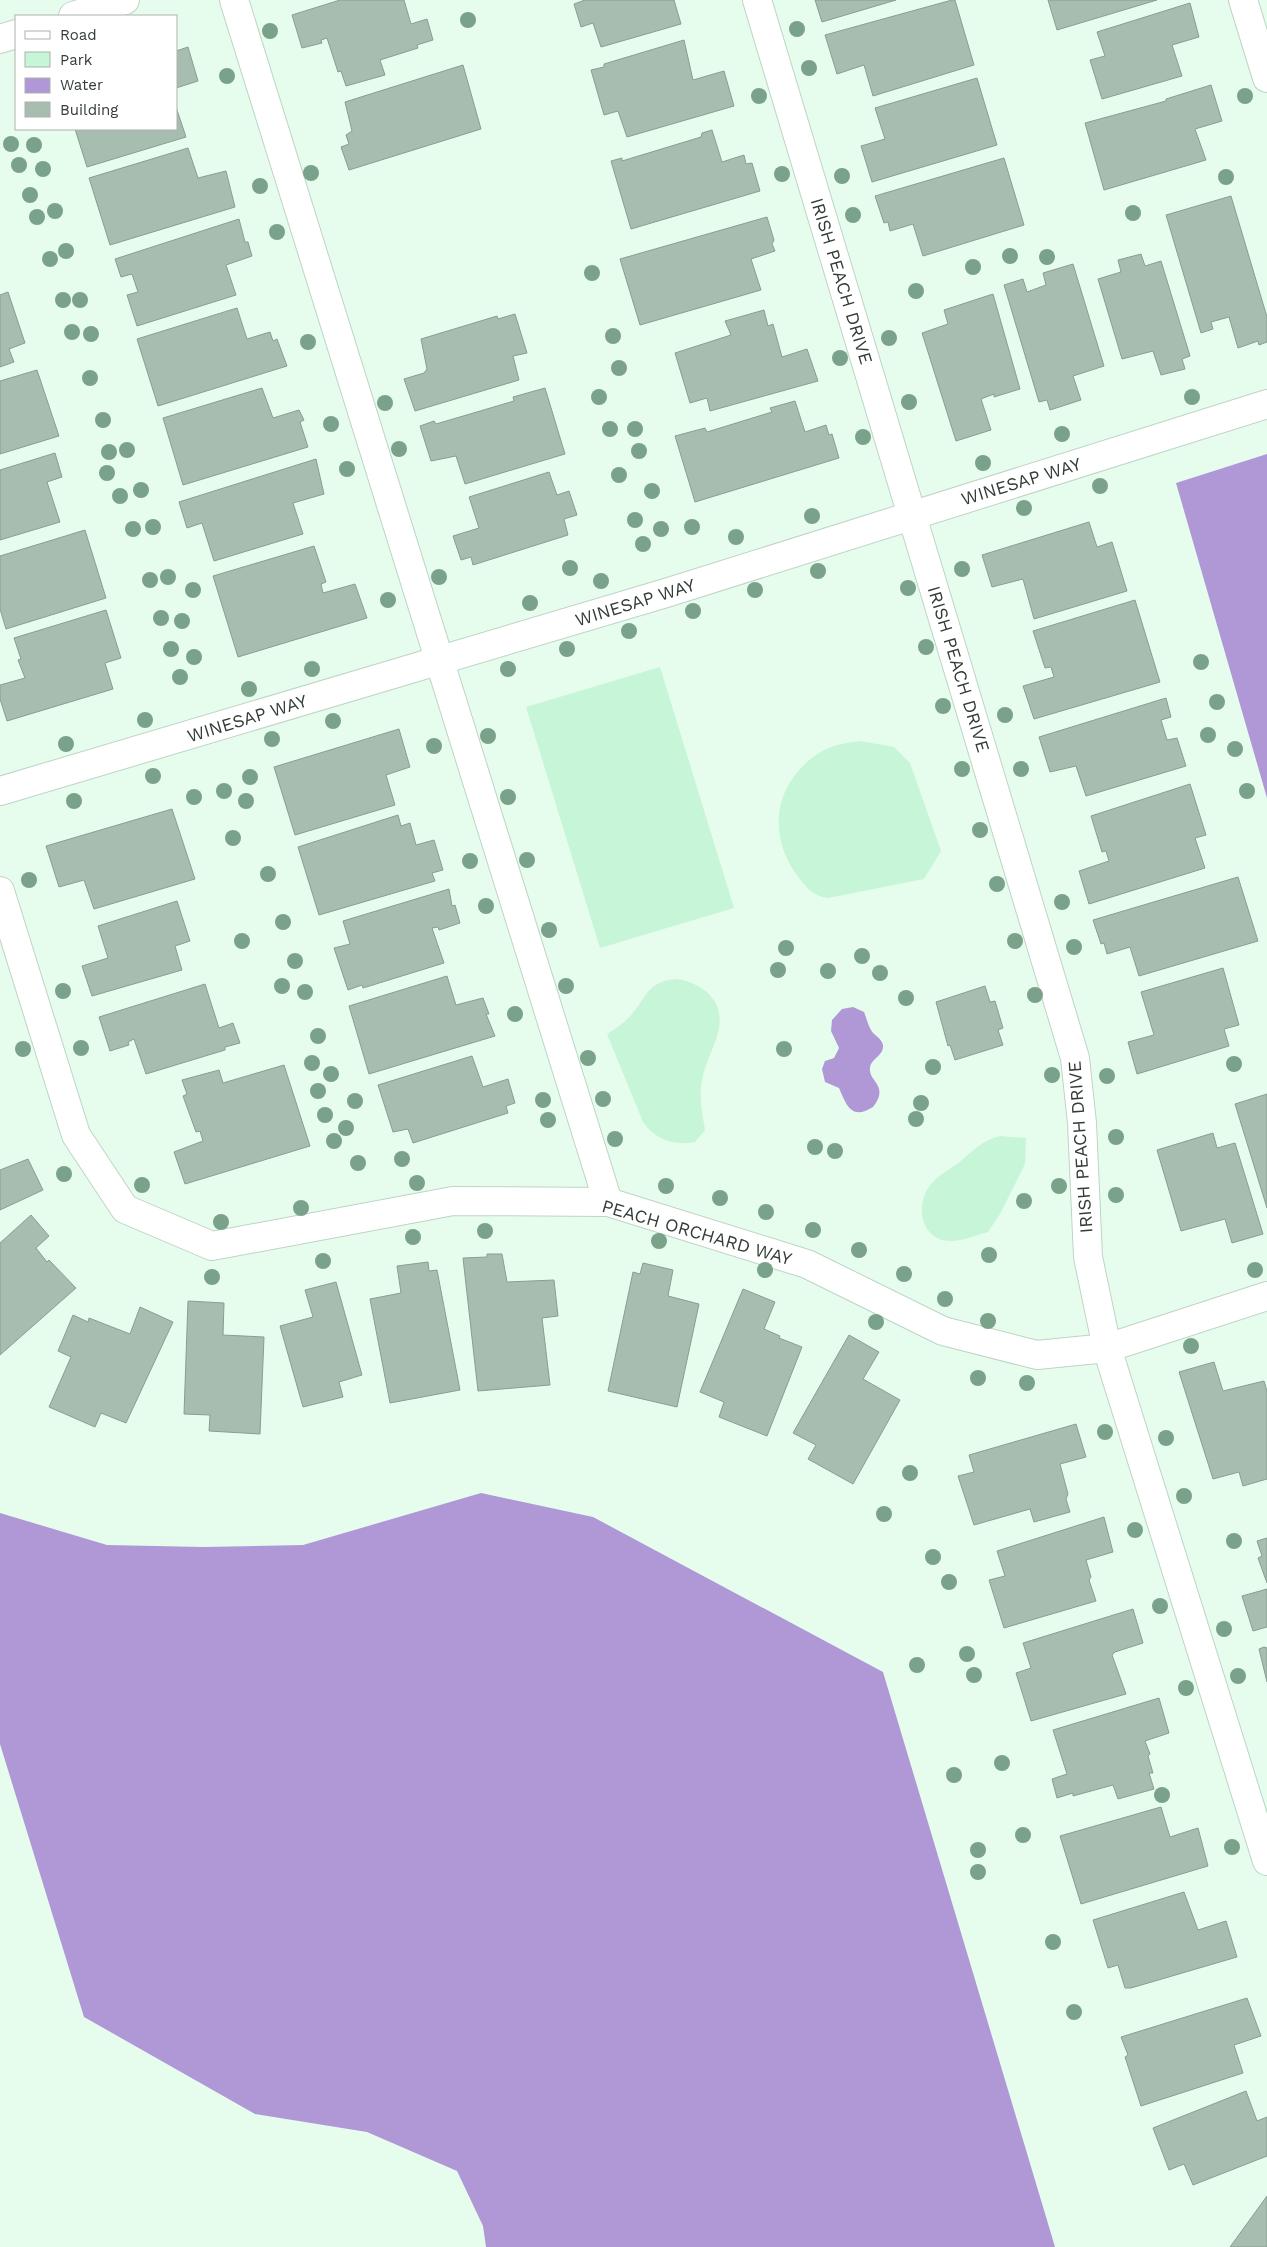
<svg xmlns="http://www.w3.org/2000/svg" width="1267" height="2247" font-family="'Work Sans',sans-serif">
	<rect width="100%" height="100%" fill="#e6fdee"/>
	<!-- green -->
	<path fill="#c6f5d7" d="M660,667l74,241 -134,40 -74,-241z
		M860,741l34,6 16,16 31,88 -17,28 -96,19c-16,-2 -23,-12 -32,-24 -30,-43 -20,-93 23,-121 12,-8 27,-10 41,-12z
		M677,979c25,4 47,21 42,49 -3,17 -13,32 -16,48 -5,18 -1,36 2,54l-10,12c-21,4 -39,-2 -52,-20l-36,-88c9,-5 18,-12 25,-20 15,-18 16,-33 45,-35z
		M1000,1136l26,2 -1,26 -25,50 -12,18c-12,3 -25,9 -38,9 -30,-1 -36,-38 -18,-58 8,-9 20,-15 30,-23 12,-11 22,-20 38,-24z"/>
	<!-- water -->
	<path fill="#b098d7" d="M1267,454v344l-91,-315z
		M853,1007l11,5c2,5 4,13 7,18 3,6 10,7 12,15 1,11 -12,13 -13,23 -2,14 20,17 3,39 -22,14 -27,-3 -34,-19l-14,-6 -3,-13 3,-8 9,-3 5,-10 -8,-17 1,-11 10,-11z
		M481,1493l112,24 290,155 172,575h-569l-3,-21 -26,-55 -90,-39 -112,-18 -171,-97 -84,-273v-231l107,32 96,2 100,-2z"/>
	<!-- building -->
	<path fill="#a7bdaf" stroke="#899e90" d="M340,0h64l7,24 16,-5 6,21 -16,5 1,3 -38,12 5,15 -39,11 -5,-15 -3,1 -11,-34 -6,2 1,3 -20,5 -10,-33z
		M585,0h89l7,24 -80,23 -8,-24 -12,4 -7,-23z
		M815,0h81l-74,22z
		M952,0h3l19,65 -101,31 -9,-31 -27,9 -12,-39z
		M1048,0h109l-100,30z
		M1190,3l9,34 -27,8 10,31 -80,23 -12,-39 15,-4 -8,-24z
		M684,40l9,40 31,-9 10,35 -107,31 -9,-26 -14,4 -13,-45 13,-3v-3z
		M188,47l10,34 -22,7v-37z
		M463,65l18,64 -132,41 -8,-23 8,-3 -3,-9 6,-4 -7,-29z
		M977,78l20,67 -125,37 -11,-36 24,-7 -10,-31z
		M1211,85l11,36 -27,8 11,31 -102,30 -19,-67 81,-22v-2z
		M176,107l10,30 -99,30 -12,-38h101z
		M712,130l10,32 22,-7 2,9 6,-1 8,28 -129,38 -20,-68 11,-3v3l79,-24 1,-4z
		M188,148l10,30 28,-7 9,36 -125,38 -21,-67z
		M1004,158l20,67 -101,31 -10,-32 -23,7 -2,-9 -4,1 -9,-27z
		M1231,196l36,121v25l-8,3 -1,-4 -20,7 -9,-31 -18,5 2,7 -12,4 -35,-118z
		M767,217l7,23 -2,4 3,7 -24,8 10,31 -121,35 -20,-66z
		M239,219l6,23h3l4,14 -26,9 10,30 -99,31 -10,-31 11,-3 -6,-18 -11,3 -6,-18z
		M1141,254l4,12 16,-5 29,95 -8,3 3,10 -24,6 -8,-24 -31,8 -24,-80 23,-7 -3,-12z
		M1073,264l31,102 -31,10 8,24 -31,10 -3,-10 -8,2 -35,-117 19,-6 4,13 19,-7 -3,-12z
		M8,292l17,51 -16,6 5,13 -14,5v-72z
		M993,294l27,95 -26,8v-3l-13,5 10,31 -35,11 -34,-108 26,-9 -4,-14z
		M237,308l10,31 23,-7 3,9 4,-2 10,27 -129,40 -21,-67z
		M764,310l4,16 5,-2 9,33 25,-8 11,32 -108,30 -3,-13 -17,5 -15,-50 56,-18 -6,-14z
		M515,314l12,39 -14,3 6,24 -104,31 -11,-32 20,-6 3,-4 -6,-30 76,-23 1,3z
		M37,370l22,66 -59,18v-73z
		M262,388l11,30 26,-8 5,10 -4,2 8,25 -125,38 -20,-67z
		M545,388l20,66 -100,30 -9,-28 -25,5 -11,-35 14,-5 2,3 78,-23 -1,-4z
		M795,401l10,31 21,-7 3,10 3,-1 7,24 -144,44 -20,-66 30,-8 2,4 65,-20 -2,-4z
		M55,453l7,24 -15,5 13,40 -60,18v-70z
		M316,459l8,35 -31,9 10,31 -89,27 -12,-38 -15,5 -8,-26z
		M549,472l8,23 12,-4 8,24 -13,4 4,16 -95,30 -2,-8 -10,3 -8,-24 26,-8 -10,-31z
		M1089,522l8,25 15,-5 15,49 -93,28 -11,-40 -31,8 -10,-32z
		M85,530l21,68 -100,31 -6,-20v-53z
		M314,546l12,36 -5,2 2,9 32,-9 12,34 -129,39 -25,-81z
		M1135,600l25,82 -126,37 -11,-33 31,-9 -3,-10 -6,1 -12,-37z
		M106,610l15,48 -16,5 8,26 -106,32 -7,-22v-14l25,-7 -7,-18 3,-1 -7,-21z
		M1166,698l5,19 -10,3 6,20 10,-2 9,28 -100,30 -10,-30 -26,6 -11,-35z
		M399,729l11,38 -24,8 9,30 -100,30 -21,-68z
		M1190,784l16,51 -11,3 10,30 -116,36 -10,-33 30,-10 -3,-10 -4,1 -11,-36z
		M172,809l23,70 -101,30 -10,-29 -25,7 -13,-41z
		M398,815l3,11 9,-3 6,22 18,-5 9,30 -11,3 3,8 -116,34 -21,-68z
		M1238,877l20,64 -119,35 -9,-29 -23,7 -3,-11 -3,1 -8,-24z
		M449,889l3,17 3,-1 5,18 -21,7 -1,-3 -6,1 12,35 -81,25 -1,-3 -14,5 -14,-42 16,-4 -7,-23z
		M177,901l13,40 -15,5 7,24 -90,26 -10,-30 26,-8 -10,-32z
		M1223,968l16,57 -15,4 5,17 -92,28 -9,-32 26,-7 -13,-43z
		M447,976l9,29 27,-7 6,16h-3l9,22 -126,38 -20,-68z
		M205,984l14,44 14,-5 7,20 -15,4v3l-79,24 -12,-35 -6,3 1,3 -19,6 -11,-34z
		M985,986l5,16 5,-1 8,27 -5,2 5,15 -48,15 -5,-15 -2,1 -12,-44z
		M472,1056l11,31 25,-8 7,24 -9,3 2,7 -95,30 -5,-14 -15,3 -15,-47z
		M284,1065l26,81 -125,38 -11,-32 29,-11 -3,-10 -4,1 -13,-36 4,-2 -5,-14 37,-10 4,13z
		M1267,1094v114l-32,-104z
		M1213,1133l4,15 18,-5 28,91 -31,9 -7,-24 -44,12 -24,-81z
		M28,1159l15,31 -43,20v-40z
		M31,1215l18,21 -13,12 11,14 2,-2 27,28 -76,67v-112z
		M487,1254h15l5,28 47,-2 4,36 -16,2 8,67 -72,6 -15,-133 24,-1z
		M428,1262l1,9 8,-1 23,120 -70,13 -20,-104 31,-6 -4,-27z
		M643,1263l30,7 -5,26 31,8 -22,103 -69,-16 25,-119 7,2z
		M336,1282l26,93 -23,7 4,15 -40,10 -23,-81 33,-9 -8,-27z
		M743,1289l32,13 -11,27 16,7 -1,2 23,9 -35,89 -48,-19 5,-15 -24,-10z
		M188,1301l36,2 -1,32 41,2 -4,97 -51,-3 1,-16 -26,-1z
		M140,1307l33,15 -47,101 -25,-10 -6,14 -46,-20 22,-50 -13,-6 15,-36 15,7 1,-4 41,16z
		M849,1335l30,17 -16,27 37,21 -47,84 -45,-25 8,-14 -23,-12z
		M1214,1362l9,29 41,-10 3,10v88l-24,7 -4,-14 -26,7 -34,-107z
		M1076,1424l10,33 -26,7 8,30 -2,5 4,13 -36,10 -4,-13 -56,16 -16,-49 16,-4 -5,-17z
		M1104,1517l9,35 -27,8 5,17 -2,3 7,21 -92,27 -15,-48 16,-4 -8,-25z
		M1267,1538v45l-9,-25 4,-2 -5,-15z
		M1267,1589v38l-14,4 -11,-35z
		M1133,1609l10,34 -28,9 -3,3 14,39 -95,27 -15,-48 15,-5 -8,-25z
		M1264,1647l3,1v34l-8,-33z
		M1159,1698l10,35 -24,8 5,13 -2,2 5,17h-4l5,16 -36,10 -5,-14 -40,11v-3l-16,5 -5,-19 15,-5 -14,-44z
		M1161,1807l9,30 28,-9 10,38 -127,38 -21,-68z
		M1184,1892l14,38 28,-9 11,36 -106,31h-6l-7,-23 -10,3 -15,-48z
		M1247,1998l14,38 -27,9 9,28 -102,33 -16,-49 3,-2 -7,-18z
		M1246,2091l11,30 10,-4v39l-74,29 -9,-21 -15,6 -16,-42z
		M1267,2196v51h-37z"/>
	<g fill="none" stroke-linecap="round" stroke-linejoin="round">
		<!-- minor casing -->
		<g stroke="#bed4c5" stroke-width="30">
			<path id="minor" d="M234,0l374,1202
				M757,0l318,1058 7,65 6,134 19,91 160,513
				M1243,0l24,78
				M73,16l52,-16
				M0,39l16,-5
				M0,791l666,-198 601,-189
				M0,891l76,244 49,74 87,37 241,-45 155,1 199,62 136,67 94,24 70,-7 160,-52"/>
		</g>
		<!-- minor -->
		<use href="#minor" stroke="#fff" stroke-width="28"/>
	</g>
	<!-- trees -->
	<g fill="#7aa18a">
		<circle cx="468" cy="20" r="8"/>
		<circle cx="797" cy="29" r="8"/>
		<circle cx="270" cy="31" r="8"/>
		<circle cx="809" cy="68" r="8"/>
		<circle cx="227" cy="76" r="8"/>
		<circle cx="759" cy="96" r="8"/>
		<circle cx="1245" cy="96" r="8"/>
		<circle cx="11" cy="144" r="8"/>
		<circle cx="34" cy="145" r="8"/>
		<circle cx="19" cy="165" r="8"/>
		<circle cx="43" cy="169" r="8"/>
		<circle cx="311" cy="173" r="8"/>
		<circle cx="782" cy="174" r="8"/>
		<circle cx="842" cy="176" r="8"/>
		<circle cx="1226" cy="177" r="8"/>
		<circle cx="260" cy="186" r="8"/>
		<circle cx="30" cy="195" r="8"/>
		<circle cx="55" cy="211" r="8"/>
		<circle cx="1133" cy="213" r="8"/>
		<circle cx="853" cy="215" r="8"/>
		<circle cx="37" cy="217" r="8"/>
		<circle cx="277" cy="232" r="8"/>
		<circle cx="66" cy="251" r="8"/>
		<circle cx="1010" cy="256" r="8"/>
		<circle cx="1047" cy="257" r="8"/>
		<circle cx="50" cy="259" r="8"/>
		<circle cx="973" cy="267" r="8"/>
		<circle cx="592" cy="273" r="8"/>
		<circle cx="916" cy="291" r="8"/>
		<circle cx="63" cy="300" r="8"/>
		<circle cx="80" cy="300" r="8"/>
		<circle cx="72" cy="332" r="8"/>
		<circle cx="91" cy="334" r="8"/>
		<circle cx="613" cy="336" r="8"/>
		<circle cx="889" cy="338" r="8"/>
		<circle cx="308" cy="342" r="8"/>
		<circle cx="840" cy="358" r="8"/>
		<circle cx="619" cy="368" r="8"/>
		<circle cx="90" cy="378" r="8"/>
		<circle cx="599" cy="397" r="8"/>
		<circle cx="1192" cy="397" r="8"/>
		<circle cx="909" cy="402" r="8"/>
		<circle cx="385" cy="403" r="8"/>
		<circle cx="103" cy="420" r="8"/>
		<circle cx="331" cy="424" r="8"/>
		<circle cx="610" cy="429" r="8"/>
		<circle cx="635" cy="429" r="8"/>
		<circle cx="1062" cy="434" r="8"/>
		<circle cx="863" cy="437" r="8"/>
		<circle cx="399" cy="449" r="8"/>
		<circle cx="127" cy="450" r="8"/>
		<circle cx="639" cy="451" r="8"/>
		<circle cx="109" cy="452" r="8"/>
		<circle cx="983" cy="463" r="8"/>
		<circle cx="347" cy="469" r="8"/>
		<circle cx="107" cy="473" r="8"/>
		<circle cx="619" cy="475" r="8"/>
		<circle cx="1100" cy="486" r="8"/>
		<circle cx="141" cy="490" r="8"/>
		<circle cx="652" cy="491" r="8"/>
		<circle cx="120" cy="496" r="8"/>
		<circle cx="1024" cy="508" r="8"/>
		<circle cx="812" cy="516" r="8"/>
		<circle cx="635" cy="520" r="8"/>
		<circle cx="153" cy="527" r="8"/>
		<circle cx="692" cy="527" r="8"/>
		<circle cx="133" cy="529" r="8"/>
		<circle cx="661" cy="529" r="8"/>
		<circle cx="736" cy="537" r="8"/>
		<circle cx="643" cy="544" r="8"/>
		<circle cx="570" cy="568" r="8"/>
		<circle cx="962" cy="569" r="8"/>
		<circle cx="818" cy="571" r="8"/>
		<circle cx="168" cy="577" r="8"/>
		<circle cx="439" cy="577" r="8"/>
		<circle cx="150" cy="580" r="8"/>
		<circle cx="601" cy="581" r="8"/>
		<circle cx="908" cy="588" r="8"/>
		<circle cx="193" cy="590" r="8"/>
		<circle cx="755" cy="590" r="8"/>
		<circle cx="388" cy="600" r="8"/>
		<circle cx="530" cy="603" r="8"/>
		<circle cx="693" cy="611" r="8"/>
		<circle cx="161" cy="618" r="8"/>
		<circle cx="182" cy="621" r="8"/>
		<circle cx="629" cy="631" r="8"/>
		<circle cx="926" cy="647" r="8"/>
		<circle cx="171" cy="649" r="8"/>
		<circle cx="567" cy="649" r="8"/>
		<circle cx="194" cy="657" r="8"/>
		<circle cx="1201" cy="662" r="8"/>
		<circle cx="312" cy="669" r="8"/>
		<circle cx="508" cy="669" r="8"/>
		<circle cx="180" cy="677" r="8"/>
		<circle cx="249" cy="689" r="8"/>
		<circle cx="1217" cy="702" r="8"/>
		<circle cx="943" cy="706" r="8"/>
		<circle cx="1005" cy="715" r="8"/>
		<circle cx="145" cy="720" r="8"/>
		<circle cx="333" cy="721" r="8"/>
		<circle cx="1208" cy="735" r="8"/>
		<circle cx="488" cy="736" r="8"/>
		<circle cx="272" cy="739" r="8"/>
		<circle cx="66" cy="744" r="8"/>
		<circle cx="434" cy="746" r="8"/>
		<circle cx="1235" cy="749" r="8"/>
		<circle cx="962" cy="769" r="8"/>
		<circle cx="1021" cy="769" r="8"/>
		<circle cx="153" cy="776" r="8"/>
		<circle cx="250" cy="777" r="8"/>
		<circle cx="224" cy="791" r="8"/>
		<circle cx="1247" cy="791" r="8"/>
		<circle cx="194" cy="797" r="8"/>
		<circle cx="508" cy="797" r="8"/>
		<circle cx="74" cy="801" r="8"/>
		<circle cx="246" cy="801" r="8"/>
		<circle cx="980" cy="830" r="8"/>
		<circle cx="233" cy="838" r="8"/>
		<circle cx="527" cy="860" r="8"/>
		<circle cx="470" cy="861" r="8"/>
		<circle cx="268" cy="874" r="8"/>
		<circle cx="29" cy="880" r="8"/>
		<circle cx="997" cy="884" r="8"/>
		<circle cx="1062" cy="902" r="8"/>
		<circle cx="486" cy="906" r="8"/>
		<circle cx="283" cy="922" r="8"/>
		<circle cx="549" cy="930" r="8"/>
		<circle cx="242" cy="941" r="8"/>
		<circle cx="1015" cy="941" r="8"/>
		<circle cx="1074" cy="947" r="8"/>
		<circle cx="786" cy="948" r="8"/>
		<circle cx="862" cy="956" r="8"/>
		<circle cx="295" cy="961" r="8"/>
		<circle cx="778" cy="970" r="8"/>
		<circle cx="828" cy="971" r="8"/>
		<circle cx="880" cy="973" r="8"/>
		<circle cx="282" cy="986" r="8"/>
		<circle cx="566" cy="986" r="8"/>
		<circle cx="63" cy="991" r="8"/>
		<circle cx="305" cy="992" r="8"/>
		<circle cx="1035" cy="995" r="8"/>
		<circle cx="906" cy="998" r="8"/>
		<circle cx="515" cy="1014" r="8"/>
		<circle cx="318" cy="1036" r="8"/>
		<circle cx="81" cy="1048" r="8"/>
		<circle cx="23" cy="1049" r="8"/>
		<circle cx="784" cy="1049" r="8"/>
		<circle cx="588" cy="1058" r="8"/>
		<circle cx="312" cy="1063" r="8"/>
		<circle cx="1234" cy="1064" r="8"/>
		<circle cx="933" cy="1067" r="8"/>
		<circle cx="331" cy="1074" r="8"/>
		<circle cx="1052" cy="1075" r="8"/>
		<circle cx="1107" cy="1076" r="8"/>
		<circle cx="318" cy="1091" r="8"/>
		<circle cx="603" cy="1099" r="8"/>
		<circle cx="543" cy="1100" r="8"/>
		<circle cx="355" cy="1101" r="8"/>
		<circle cx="921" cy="1103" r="8"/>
		<circle cx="325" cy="1115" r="8"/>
		<circle cx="916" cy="1119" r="8"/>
		<circle cx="548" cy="1120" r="8"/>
		<circle cx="346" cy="1128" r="8"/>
		<circle cx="1116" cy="1137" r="8"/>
		<circle cx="615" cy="1139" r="8"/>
		<circle cx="334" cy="1141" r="8"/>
		<circle cx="815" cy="1147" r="8"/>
		<circle cx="835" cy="1151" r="8"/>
		<circle cx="402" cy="1159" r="8"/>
		<circle cx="358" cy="1163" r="8"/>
		<circle cx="64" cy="1174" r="8"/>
		<circle cx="417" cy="1183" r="8"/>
		<circle cx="142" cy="1185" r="8"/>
		<circle cx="666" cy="1186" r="8"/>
		<circle cx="1059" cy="1186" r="8"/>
		<circle cx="1116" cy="1195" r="8"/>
		<circle cx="720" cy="1198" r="8"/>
		<circle cx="1024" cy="1201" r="8"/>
		<circle cx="301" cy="1208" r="8"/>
		<circle cx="766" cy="1212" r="8"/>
		<circle cx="221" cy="1222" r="8"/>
		<circle cx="813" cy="1230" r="8"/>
		<circle cx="485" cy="1231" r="8"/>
		<circle cx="413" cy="1237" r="8"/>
		<circle cx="659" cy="1241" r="8"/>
		<circle cx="859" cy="1250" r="8"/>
		<circle cx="989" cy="1255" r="8"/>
		<circle cx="323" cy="1261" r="8"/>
		<circle cx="765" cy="1270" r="8"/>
		<circle cx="1255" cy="1270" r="8"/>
		<circle cx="904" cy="1274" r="8"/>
		<circle cx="212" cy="1277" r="8"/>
		<circle cx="945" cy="1299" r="8"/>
		<circle cx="988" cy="1321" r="8"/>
		<circle cx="876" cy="1322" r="8"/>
		<circle cx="1191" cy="1346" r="8"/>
		<circle cx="978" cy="1378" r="8"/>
		<circle cx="1027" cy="1383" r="8"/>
		<circle cx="1105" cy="1432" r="8"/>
		<circle cx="1166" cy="1438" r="8"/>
		<circle cx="910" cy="1473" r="8"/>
		<circle cx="1184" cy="1496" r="8"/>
		<circle cx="884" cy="1514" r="8"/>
		<circle cx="1135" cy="1530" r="8"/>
		<circle cx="1234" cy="1541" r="8"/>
		<circle cx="933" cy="1557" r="8"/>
		<circle cx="949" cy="1582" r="8"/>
		<circle cx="1160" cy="1606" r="8"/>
		<circle cx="1224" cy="1629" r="8"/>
		<circle cx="967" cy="1654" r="8"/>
		<circle cx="917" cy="1665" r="8"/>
		<circle cx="974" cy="1675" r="8"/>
		<circle cx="1238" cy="1676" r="8"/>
		<circle cx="1186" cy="1688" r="8"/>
		<circle cx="1002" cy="1763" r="8"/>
		<circle cx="954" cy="1775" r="8"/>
		<circle cx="1162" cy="1795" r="8"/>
		<circle cx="1023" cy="1835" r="8"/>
		<circle cx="1232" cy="1847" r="8"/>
		<circle cx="978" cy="1850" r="8"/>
		<circle cx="978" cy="1872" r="8"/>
		<circle cx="1053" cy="1942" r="8"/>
		<circle cx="1074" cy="2012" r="8"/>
	</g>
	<g text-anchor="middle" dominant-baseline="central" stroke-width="4" stroke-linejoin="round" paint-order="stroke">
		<!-- street labels -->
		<g font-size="18" fill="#333c36" stroke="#fff">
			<text transform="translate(842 281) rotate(73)">IRISH PEACH DRIVE</text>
			<text transform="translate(1021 481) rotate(-17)">WINESAP WAY</text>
			<text transform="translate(635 602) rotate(-17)">WINESAP WAY</text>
			<text transform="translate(959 669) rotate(73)">IRISH PEACH DRIVE</text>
			<text transform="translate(247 718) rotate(-17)">WINESAP WAY</text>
			<text transform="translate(1080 1147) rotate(-94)">IRISH PEACH DRIVE</text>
			<text transform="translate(697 1232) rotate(16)">PEACH ORCHARD WAY</text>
		</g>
	</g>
	<!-- legend -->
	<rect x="15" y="15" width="162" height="115" fill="#ffffff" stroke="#adb1af"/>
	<rect x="25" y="31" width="25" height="8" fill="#ffffff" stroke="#adb1af"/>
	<text x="60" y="40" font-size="15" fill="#333c36">Road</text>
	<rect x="25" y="52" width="25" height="15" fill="#c6f5d7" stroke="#adb1af"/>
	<text x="60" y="65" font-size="15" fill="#333c36">Park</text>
	<rect x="25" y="78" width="25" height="15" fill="#b098d7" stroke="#adb1af"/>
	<text x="60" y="90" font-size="15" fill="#333c36">Water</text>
	<rect x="25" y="102" width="25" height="15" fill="#a7bdaf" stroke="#adb1af"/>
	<text x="60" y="115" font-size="15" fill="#333c36">Building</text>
</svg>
